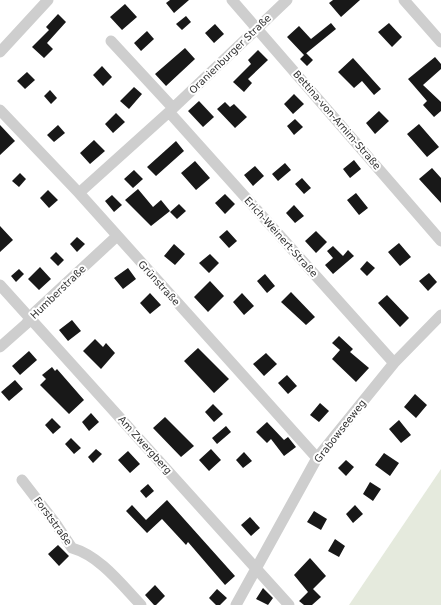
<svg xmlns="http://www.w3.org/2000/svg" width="441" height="605" font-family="'DejaVu Sans',sans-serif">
	<rect width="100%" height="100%" fill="#fff"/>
	<!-- green -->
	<path fill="#e5eadd" d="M441,469v136h-92z"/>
	<!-- building -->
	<path fill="#181818" d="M170,0h19l-15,13 -8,-10z
		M333,0h27l-19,17 -12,-14z
		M125,4l12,13 -15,13 -12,-13z
		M58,14l8,8 -19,21 6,6 -9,9 -12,-11 17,-17 -3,-3z
		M186,16l5,6 -9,8 -6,-6z
		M331,23l5,6 -32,26 -17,-18 12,-11 12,13z
		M389,23l13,14 -10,10 -14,-15z
		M215,24l9,10 -10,9 -9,-10z
		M147,31l7,8 -13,12 -7,-8z
		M185,48l10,11 -29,27 -11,-12z
		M258,50l10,10 -20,19 4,4 -8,9 -11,-10 18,-18 -3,-4z
		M306,53l7,7 -6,6 -7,-7z
		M435,57l6,7v5l-18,16 18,17v9l-7,6 -11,-12 4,-4 -19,-22z
		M353,58l28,31 -7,6 -12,-14 -8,7 -16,-16z
		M102,66l10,11 -9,9 -10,-11z
		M27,72l8,8 -10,9 -8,-8z
		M134,87l8,7 -13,15 -9,-8z
		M50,90l7,8 -6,6 -7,-8z
		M294,94l10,10 -11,10 -9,-10z
		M199,101l15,16 -11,10 -15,-16z
		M225,102l5,5 4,-3 13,13 -12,11 -18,-19z
		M379,111l10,10 -14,13 -9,-11z
		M116,113l9,9 -12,11 -8,-9z
		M295,119l8,8 -9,8 -7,-9z
		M419,124l20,23 -12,10 -20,-23z
		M0,125l15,16 -15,14z
		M58,125l7,8 -11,9 -7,-7z
		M94,140l11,11 -15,13 -10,-11z
		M176,141l8,10 -28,25 -9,-9z
		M354,160l7,9 -11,9 -7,-9z
		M195,161l15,17 -14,12 -15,-17z
		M285,163l6,7 -13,11 -6,-7z
		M255,166l9,10 -11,10 -9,-11z
		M432,168l9,10v25l-22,-24z
		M134,170l9,9 -10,9 -9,-9z
		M20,173l6,6 -7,8 -7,-6z
		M302,178l9,10 -7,6 -9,-10z
		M138,189l15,18 8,-7 9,11 -19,15 -26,-26z
		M48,190l10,10 -9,8 -9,-10z
		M356,193l12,15 -9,7 -12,-15z
		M225,194l10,10 -10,10 -10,-11z
		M112,195l10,10 -8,7 -9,-11z
		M179,204l7,7 -9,8 -7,-7z
		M294,205l10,11 -9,7 -9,-10z
		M0,226l13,14 -13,12z
		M227,230l10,11 -8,7 -10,-11z
		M316,231l11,11 -11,11 -11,-12z
		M77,237l8,7 -8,8 -7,-8z
		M399,243l12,14 -11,9 -12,-14z
		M174,244l11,10 -10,11 -11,-9z
		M333,246l10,10 5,-6 6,6 -21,18 -8,-9 8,-7 -6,-7z
		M56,252l8,8 -6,6 -8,-8z
		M210,254l9,9 -10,10 -10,-10z
		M367,261l8,7 -8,8 -7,-7z
		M40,267l11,12 -12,11 -11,-11z
		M128,268l8,11 -13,10 -9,-11z
		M19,269l5,5 -8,8 -5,-6z
		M429,273l8,9 -9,9 -9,-10z
		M265,274l10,12 -8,7 -10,-12z
		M210,281l14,15 -16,16 -14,-15z
		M291,292l24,25 -9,8 -25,-23z
		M150,293l11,12 -11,9 -10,-11z
		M242,293l12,13 -10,9 -11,-13z
		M387,295l22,23 -9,9 -22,-24z
		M72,320l9,11 -13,10 -9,-11z
		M339,336l14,13 -3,3 19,16 -13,14 -24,-23 8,-9 -8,-7z
		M95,339l8,8 3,-4 9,10 -14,16 -18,-18z
		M198,348l31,31 -15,14 -30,-32z
		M29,351l8,9 -17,15 -8,-9z
		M266,353l11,11 -13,12 -11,-12z
		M52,367l3,4 2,-2 27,31 -15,14 -29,-29 6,-6 -4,-4z
		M287,375l10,11 -9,8 -10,-11z
		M15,380l8,9 -14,12 -8,-9z
		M415,394l12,11 -11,13 -12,-11z
		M320,403l9,8 -10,11 -9,-7z
		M213,404l10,10 -9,8 -9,-10z
		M91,413l8,9 -10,9 -7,-9z
		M165,417l29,29 -13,11 -28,-29z
		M52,418l9,9 -8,7 -8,-9z
		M399,420l12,15 -10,8 -12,-14z
		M267,422l17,18 4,-3 8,10 -12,9 -13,-17 -4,4 -11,-11z
		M226,426l5,6 -14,12 -5,-6z
		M71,438l10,10 -7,6 -9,-10z
		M96,449l6,5 -9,9 -5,-6z
		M211,449l10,11 -12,11 -10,-11z
		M128,451l12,13 -10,9 -12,-13z
		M244,452l8,9 -9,7 -7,-8z
		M384,453l15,10 -9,13 -15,-11z
		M346,460l8,7 -8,9 -8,-8z
		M370,482l11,7 -8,12 -10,-7z
		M148,484l6,7 -8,7 -6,-7z
		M167,500l68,76 -10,9 -37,-43 -2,3 -24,-26 -15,14 -21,-22 6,-6 14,15z
		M355,505l8,9 -10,9 -7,-9z
		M314,511l13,8 -6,11 -14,-8z
		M250,517l10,11 -9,8 -10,-11z
		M335,539l10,7 -6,11 -11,-6z
		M58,545l11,11 -10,10 -11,-12z
		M310,558l16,18 -13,13 8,8 -9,8h-8l-5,-4 9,-9 -14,-17z
		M155,585l10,11 -9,9h-2l-9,-10z
		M263,588l10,10 -5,7 -12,-6z
		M217,589l10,9 -7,7h-4l-7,-7z"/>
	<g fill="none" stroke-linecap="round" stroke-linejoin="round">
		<!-- street -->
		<path stroke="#cecece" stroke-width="11" d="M232,0l209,241
			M404,0l37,42
			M111,41l62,67
			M0,52l48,-52
			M0,110l79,83 238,265
			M169,112l225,251
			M79,193l90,-81 118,-112
			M0,285l289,320
			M0,347l26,-23 9,-12 82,-76
			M22,480l34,44 16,24c28,8 49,36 69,57
			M236,605l81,-147 77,-95 47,-48"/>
	</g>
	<g text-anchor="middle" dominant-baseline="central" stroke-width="4" stroke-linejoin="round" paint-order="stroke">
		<!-- street labels -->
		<g font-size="10" fill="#313131" stroke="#fff">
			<text transform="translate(230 54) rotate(-44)">Oranienburger Straße</text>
			<text transform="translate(337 120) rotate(49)">Bettina-von-Arnim-Straße</text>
			<text transform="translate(281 237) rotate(48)">Erich-Weinert-Straße</text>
			<text transform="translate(159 283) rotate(48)">Grünstraße</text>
			<text transform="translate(58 292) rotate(-44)">Humberstraße</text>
			<text transform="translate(340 431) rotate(-52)">Grabowseeweg</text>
			<text transform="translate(145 445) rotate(48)">Am Zwergberg</text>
			<text transform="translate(53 521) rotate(54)">Forststraße</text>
		</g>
	</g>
</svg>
